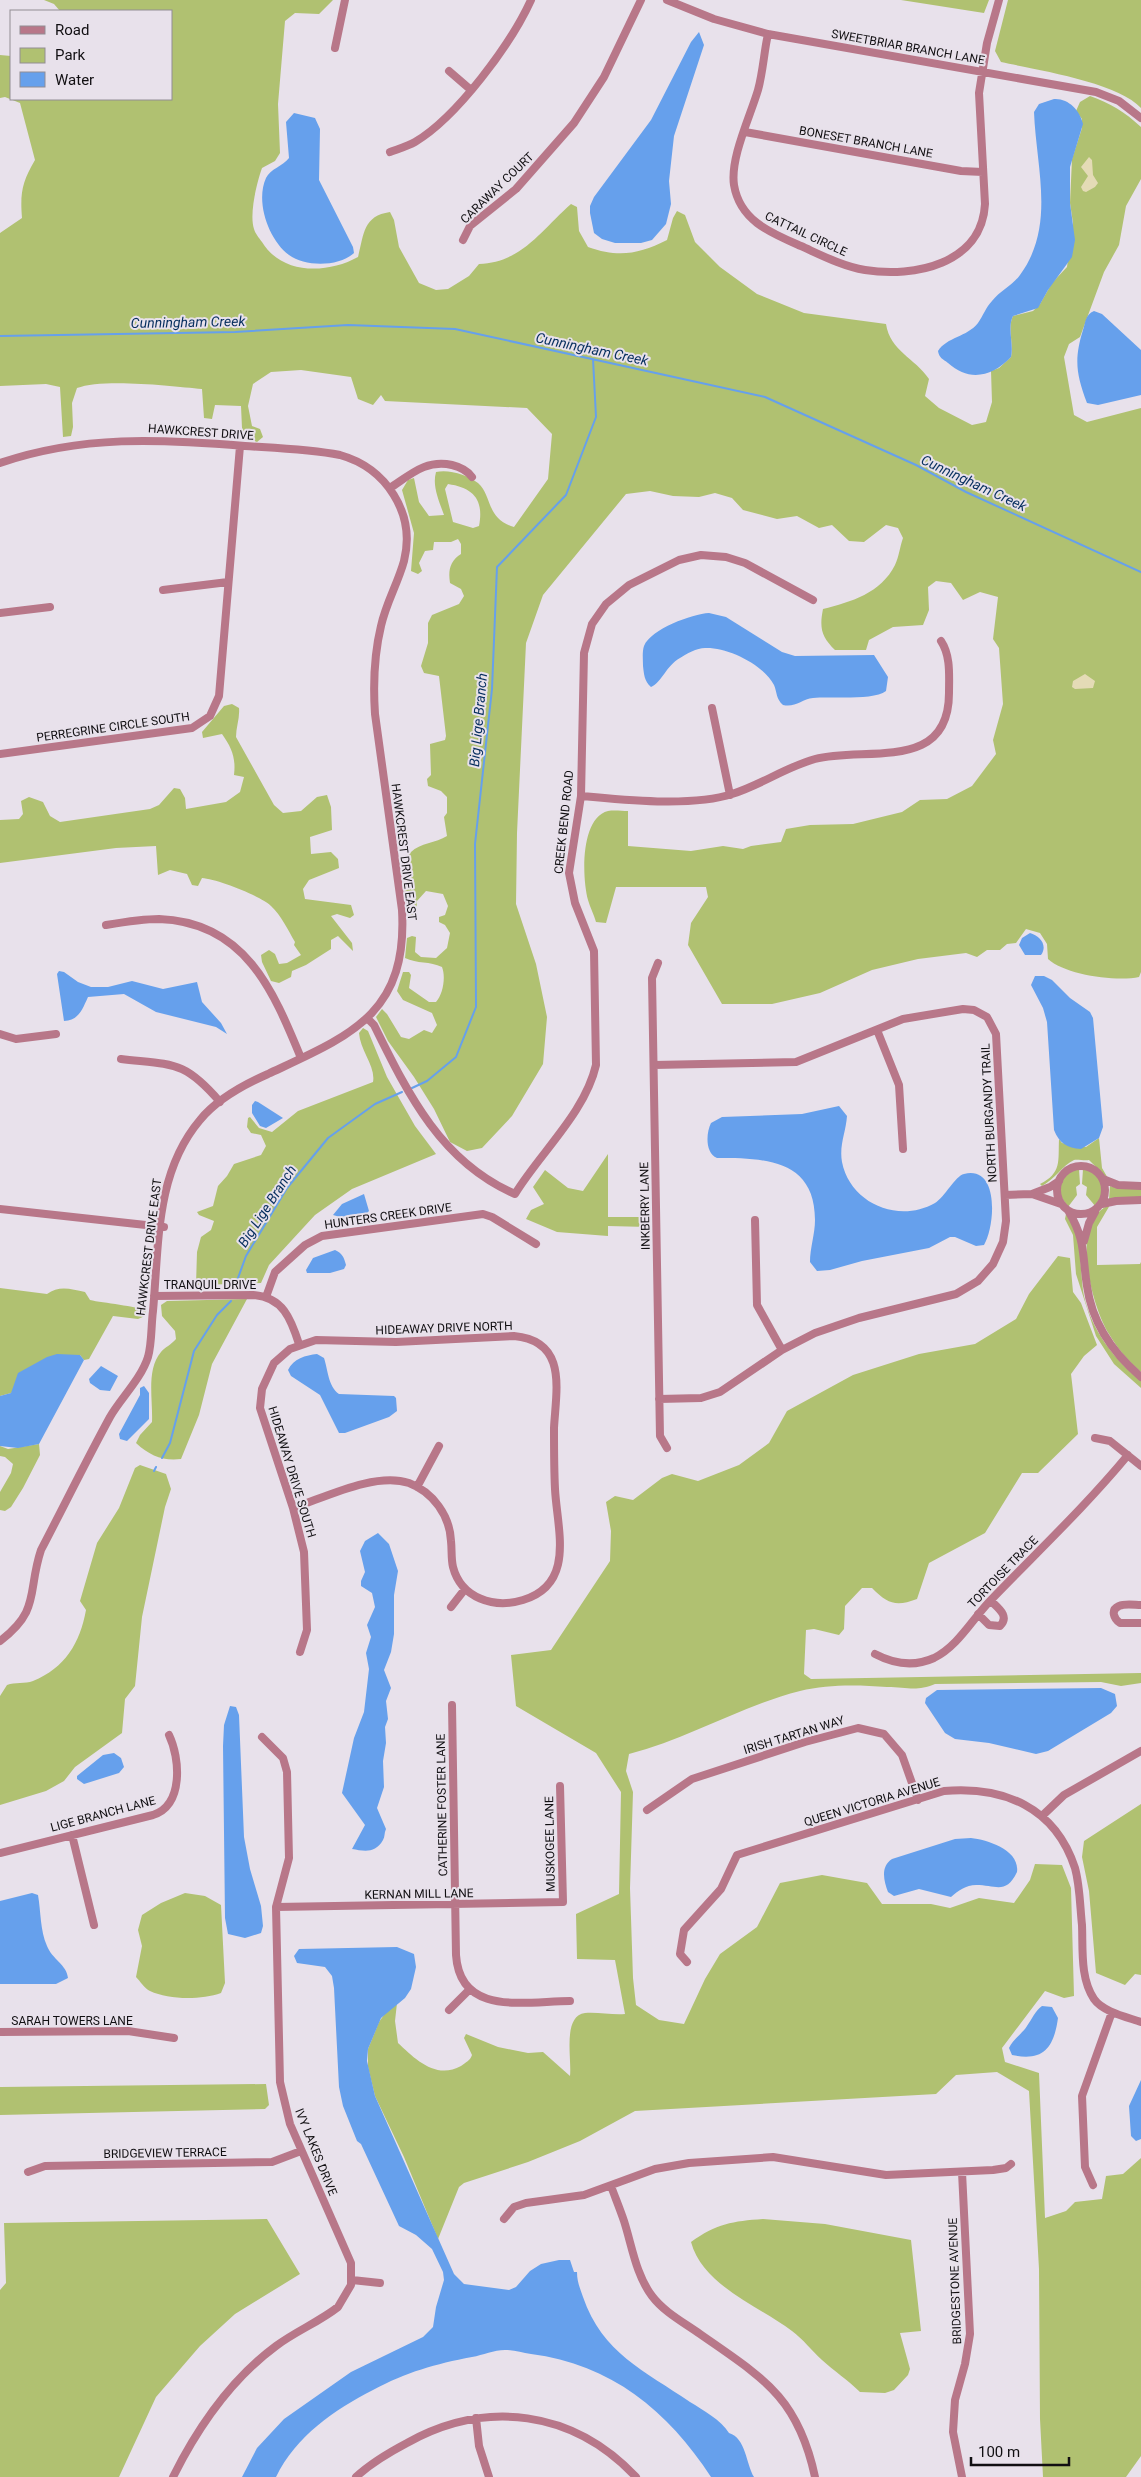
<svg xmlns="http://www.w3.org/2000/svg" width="1141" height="2477" font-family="Roboto,sans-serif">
	<rect width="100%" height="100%" fill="#e8e1eb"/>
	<!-- green -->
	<path fill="#b0c171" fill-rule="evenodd" d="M44,0h289l-14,14 -24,-1 -10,8 -7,83 2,49 -5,8 -13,7c-5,14 -13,46 -8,61 1,4 5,9 8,13 20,33 65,32 96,15 6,-23 5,-41 32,-45l4,8 5,27 20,36 17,7 12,-1 21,-13 10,-12c44,-2 62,-34 92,-60l6,3 2,24 9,16c31,11 51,7 79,-7l6,-22 4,-7 8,4 10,27 25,25 37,27 47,19 82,11c4,27 29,34 43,55l-4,17 14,12 33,17 14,-3 6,-20 -1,-31 8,-3 12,-11c3,-13 -4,-29 2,-41l20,-5 7,-7 12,-21 15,-16 6,-44 -3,-20 2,-44 10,-31v-9l-6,-8 4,-9 10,-6c20,7 35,16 51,31v52l-15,27 -7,39 -15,27 -24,65 -11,7 -5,13 10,58 13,7 54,-14v564l-2,5c-22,5 -74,-2 -91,-18l-1,-15 -7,-11 -14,-4 -10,14 -9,1 -7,6h-13l-10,7 -11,-4 -48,6 -46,11 -52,23 -48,11h-50l-34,-59 3,-22 17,-26 -2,-10h-90l-10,36 -10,-1c-2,-7 -6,-15 -8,-22 -6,-22 -8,-82 20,-89 6,-1 14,0 20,0v35l63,5 32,-5 20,3 8,-3 30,-4 5,-13 24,-4 43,-1 49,-12 18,-12 27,-1 25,-13 24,-32 -3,-14 10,-36 -4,-56 -6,-9 5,-42 -18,-5 -17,8 -12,-17 -15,-2 -8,6 1,23 -6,15 -30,2 -24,13 -3,10h-31c-13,-13 -16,-21 -12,-41 28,-7 58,-16 72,-44 4,-8 5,-19 8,-27l-5,-10 -12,-3 -22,17 -15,-1 -17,-16 -13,3 -22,-12 -20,3 -34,-9 -11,-12 -17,-5 -16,4 -26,-1 -23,-5 -24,3 -83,101 -17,48 -9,190 -1,71 20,60 11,53 -4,47 -31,52 -30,32 -15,3 -17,-9 -16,-33 -20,-32 -26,-36 -12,-24 6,-8 5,5 14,23 8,2 15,-9 8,3 5,-8 -5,-12 -29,-13 -6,-9 6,-19h6l2,3 -2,13 20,14h7c7,-8 10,-25 6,-35 -12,-6 -25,-3 -37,-9l2,-20 5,-2 4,1 -1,15 6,5 15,1 11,-10 3,-15 -5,-8 -6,-3v-5l6,-2 3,-9 -5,-12 -17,-3 -9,10 -1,15h-5c-7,-14 -12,-53 0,-64 9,-9 25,-9 36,-16l-3,-19 3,-4v-16l-6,-6 -13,-5 -1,-7 4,-4 -1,-31 15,-4 1,-4 -7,-60 -15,-3 -3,-7 7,-23v-20l4,-8 27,-11 5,-8 -3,-7 -11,-6c-2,-13 0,-22 11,-29v-10l-3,-5 -7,3h-17l-1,8 -8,1 -6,12 3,8 -4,3 -7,-3 3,-38 -12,-43 6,-10 6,-2 5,24 10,14 15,-1c-5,-14 -12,-29 -8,-43 13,-3 32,3 42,11 14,12 8,36 36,44l34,-48 4,-45 -25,-26 -142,-7 -4,-6 -8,10 -15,-6 -7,-22 -50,-7 -30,2 -18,12 -5,22 4,20 8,3 3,8 -6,5 -11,-5 -4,-9 -1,-22 -26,-1 -3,14 -8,-1 -2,-29c-29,-3 -100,-11 -125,-1l-5,15 1,24 -2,9 -8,1 -3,-50 -14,-3 -46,2v-153l22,-15c-2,-25 0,-36 13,-58l-15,-57 -15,-6 -5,1v-43l11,1v43h160v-88h-111l-6,-7zM448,484c26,4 36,16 31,42l-6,2 -20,-6 -8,-33z
		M901,0h88l-5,13z
		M1008,0h133v108c-23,-26 -104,-38 -140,-46l-6,-11z
		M232,704l7,4c1,10 -3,19 -3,29l38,68 9,8 18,-2 16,-14 10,-2 4,12 1,23 -22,7 1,17 20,-2 7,7 1,9 -30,12 -6,9 2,10 46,6 3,10 -4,3 -13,-4 -6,2 21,27 1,8 -15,-15 -7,4v9l-25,16 -14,6 -1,6 -12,6 -8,-2 -9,-19 -1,-7 8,-5 6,4 4,10 8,-1 14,-8 -7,-10 1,-3c-7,-12 -14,-27 -24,-36 -10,-10 -54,-27 -69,-28l-4,8 -6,-1 -5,-11 -17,-4 -12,5 -2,-29 -40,2 -116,15v-43l19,-1 4,-5 -2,-13 8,-4 14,5 7,14 10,6 90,-13 9,-4 15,-17 6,1 5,9 1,11 40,-7 14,-10 4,-15 -10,-2c2,-17 -2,-27 -12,-41l-19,4 -1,-6 22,-26z
		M363,1028l5,3 19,46 28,49 21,28 -84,35 -37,26 -46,50 -8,18 -65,2 1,-33 4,-15 10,-7 3,-9 -15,-6 -2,-3 16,-6 5,-20 9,-10 7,-12 27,-9 5,-9 -5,-11 -10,-2 -4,-6 1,-9 2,-1 9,11 13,4 26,-21 75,-29c3,-15 -13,-32 -14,-49z
		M1099,1138l3,30 7,12 -20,-20c-4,1 -12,-1 -15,0 -12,6 -19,19 -32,26l-2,-2c22,-11 18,-23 19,-45l3,4 24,4z
		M608,1154v63h40v10l-40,-1v10l-51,-4 -31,-13 5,-9 13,-6 -11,-17 12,-17 23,18 15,3z
		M1079,1169l1,15 -4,3 1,8 -9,12 -8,-12c-1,-14 5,-23 19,-26z
		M1083,1169c19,3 26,23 13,38l-10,-12 1,-8 -5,-3z
		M1110,1186l11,3h20v8l-32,2z
		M1110,1205l-13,22v38l43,-1 1,-2v110c-13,-11 -23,-23 -32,-38 -17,-27 -41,-114 1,-129z
		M1066,1214c18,18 13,58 18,82 8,35 30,63 57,85v7l-27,-24 -18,-28 -20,-62 -3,-39 -8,-16z
		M1058,1256l12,2 3,34 8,11 16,42 -13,11 -13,18 7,60 -40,39h-16l-37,60 -56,30 -12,36c-21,8 -29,5 -45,-11h-10l-17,18 -1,23 -5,6 -25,-6 -8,1 -2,44 7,5 330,-6v10l-20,3 -20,-4 -166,2c-19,8 -28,3 -48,3 -28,-2 -59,-3 -87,4 -59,15 -112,48 -171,63l-3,17 7,21 -3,96 3,90 3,27 23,15 25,4 21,-45 15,-25 37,-27 23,-44 42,-8 45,8 15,21h49l19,4 29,-10 35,5 16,-23 5,-16 27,1 9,23 3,108 -10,2 -19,-7 -43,57 3,14 34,11 6,145 21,-7 9,-9 27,-3 4,-23 17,-2 18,-16v298l-15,21h-83l-3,-58 -1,-150 -10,-178 -32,-19 -41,3 -20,19 -301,17 -55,30 -52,21 -64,21 -5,4 -21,52 -34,-82 -29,-61 -7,-29v-18l11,-27 7,-10 11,-9 -2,18 3,22c17,16 38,37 63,23 5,-4 9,-5 11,-11l-8,-17 2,-4 32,13 30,6 15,-1 27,24c2,-17 -8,-60 15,-63 13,-1 27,2 40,1l-10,-54 -38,-1 -1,-45 43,-20 2,-102 -25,-39 -80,-47 -5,-51 40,-5 59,-89 1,-30 -5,-29 9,-6 18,4 29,-22 10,-4 26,7 41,-16 30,-22 18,-32 66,-36 66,-21 56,-10 41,-25 13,-25z
		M0,1288l47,6c12,-9 24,-5 38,-2l5,8c13,3 47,6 56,11l-1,5 -7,3 -25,-3 -24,43 -5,1 -4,-5 -69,38 -11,3z
		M247,1299l-35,65 -13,51 -18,44c-18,2 -31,-3 -45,-16l4,-8 12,-13c1,-23 -6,-52 9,-70 4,-5 10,-7 15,-13l-1,-8 -13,-15 -1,-11 6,-4z
		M39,1444l1,11 -17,33 -12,19 -6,4 -5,-1v-18l11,-19 2,-9 -8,-7 -5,-1v-10l8,3z
		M140,1465l26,9 5,15 -6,18 -23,110 -7,69 -10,13 -3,34 -47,34 -11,14 -18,10 -46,14v-109l7,-11c8,-3 18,-1 26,-4 32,-13 47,-38 53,-71l-6,-9 17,-58 22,-35 16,-40z
		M1141,1804v171l-6,-1 -10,11 -29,-12 -7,-82 -7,-34 2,-16z
		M185,1893l20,3 16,9 4,78 -4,10c-20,7 -52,7 -71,-2 -5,-2 -10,-10 -14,-14l6,-31 -4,-16 4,-15 19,-12z
		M266,2084l3,21 -4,4 -265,6v-28z
		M267,2219l33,55 -65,40 -35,32 -44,51 -37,80h-119v-187l6,-7 -2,-60z
		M763,2219l62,5 86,16 10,91 -21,2 10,36 -2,6 -14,15 -9,3 -25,-1c-12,-12 -26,-21 -38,-32 -10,-9 -19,-21 -30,-29 -33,-25 -89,-45 -101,-89 25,-18 42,-21 72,-23z"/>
	<!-- sand -->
	<path fill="#e4dbb6" d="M1089,157l3,3 1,15 5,8 -3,4 -9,5 -3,-1 -2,-4 7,-11 -7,-9z
		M1085,674l10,7 -2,7 -18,1 -3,-2 1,-6z"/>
	<!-- water -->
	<path fill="#66a0ec" d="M699,32l5,13 -30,91 -5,45 2,23 -5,20 -14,16 -11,3h-26l-13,-4 -8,-6 -4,-20v-7l4,-9 57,-77 40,-78z
		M1054,99c14,-1 26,11 29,25l-13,43v36l5,37 -3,17 -24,33 -10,18 -25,8c-6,12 1,28 -2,41 -19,20 -42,25 -63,6 -5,-4 -9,-5 -10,-12 9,-14 29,-14 40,-28 5,-7 8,-16 14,-22 8,-10 21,-16 28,-26 36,-49 16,-108 14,-163l5,-8z
		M294,113l21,5 5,11 -1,51 34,67 1,6c-15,14 -49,14 -65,2 -20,-15 -34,-53 -23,-77 4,-9 17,-12 23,-20l-3,-36z
		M1094,311l8,3 39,36v45l-43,10 -11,-2c-11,-29 -13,-44 -4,-73 3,-9 2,-15 11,-19z
		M709,613l17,4 56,35 13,4 79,-1 14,22 -2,14c-13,10 -55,5 -73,7 -11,1 -18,10 -30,7 -7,-6 -6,-13 -9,-20 -11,-21 -47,-38 -69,-37 -8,0 -19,6 -25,10 -14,8 -18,24 -29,29 -7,-6 -7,-13 -8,-21 0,-6 -1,-14 1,-20 7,-17 48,-32 65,-33z
		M1030,933c10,3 18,12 11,22h-16l-6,-10 3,-7z
		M59,971l5,1 14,10 13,5h17l24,-6 31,8 34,-7 5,20 19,21 6,11 -11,-7 -60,-15 -32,-18 -36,3c-6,13 -9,23 -24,24l-7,-47z
		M1035,976h9l8,4 18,18 20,14 3,6 10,109 -4,11 -18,11c-14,-1 -22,-6 -27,-19l-7,-108 -4,-14 -12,-23z
		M255,1101l3,1 25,16 -17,10 -6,-2 -8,-13v-8z
		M839,1106l8,10c-1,16 -8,29 -5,46 8,41 56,62 93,41 10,-6 20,-27 29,-29 36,-9 31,53 20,71l-8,1 -21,-9h-5l-21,11 -67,13 -32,9 -13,1 -7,-9c0,-14 5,-28 5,-42 0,-61 -51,-62 -98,-62 -12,-5 -11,-25 -6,-35l11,-6 80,-3z
		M364,1194l5,17 -2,2 -27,4 -7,-2 9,-11z
		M335,1250c7,3 9,7 11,15l-2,4 -14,4h-23l-1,-3 7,-12z
		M57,1354l23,1 4,5 -45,84 -21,4 -18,-2v-50l11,-3 7,-20 29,-16z
		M317,1354l7,4c4,12 4,28 15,36l55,2 2,2 1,13 -8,6 -44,16h-6l-19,-38 -29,-19 -3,-6c5,-11 18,-15 29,-16z
		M101,1366l17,10 -8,15 -10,-1 -10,-7 -1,-4z
		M144,1386l5,7v26l-22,22 -7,-2 -1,-5 21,-39v-7z
		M378,1533l11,11 9,27 -4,24v39l-3,18 -7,18 7,18 -5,13 2,18 -3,8 1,16 -3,18 1,26 -7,21 9,21c-2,4 -1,8 -3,11 -8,14 -19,11 -31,9l13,-24 -23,-32 12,-55 10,-26 5,-43 -3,-16 5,-16 -4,-12 8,-18 -3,-14 -11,-7v-5l4,-9 -5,-21 5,-10z
		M1101,1688l14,6 2,12 -6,7 -63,38 -12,3 -47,-11 -34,-4 -10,-6 -20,-30 1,-5 11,-8z
		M230,1706l6,1 3,8 5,122 6,32 11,37 2,20 -2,7 -16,5 -17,-4 -3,-16 -2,-172 1,-21z
		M114,1753l7,5 3,9 -5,6 -35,11 -7,-5v-3l26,-21z
		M971,1838c17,2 49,12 46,34 -11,23 -21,13 -41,13 -10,0 -18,6 -25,12l-32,-8 -25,7 -6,-4c-4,-11 -8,-25 4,-33l63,-20z
		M32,1893l6,2c3,17 2,35 9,51 5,13 20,19 21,32l-12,6h-56v-83z
		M397,1947l17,7 2,13 -5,22 -6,9 -24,20 -13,31 -1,12 8,35 79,178 10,10 45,6 7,-3 14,-16 11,-7 18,-4h11l4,12h3c0,10 3,16 6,25 19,56 62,74 107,105 13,8 31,18 39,31 17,5 17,31 25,44h-43c-43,-66 -100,-113 -180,-123 -9,-1 -16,-4 -26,-4 -11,0 -22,5 -33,7 -37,7 -65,15 -99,33 -39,20 -77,46 -97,87h-34l15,-29 27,-29 67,-47 72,-35 10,-10 3,-20 8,-27 -1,-8 -11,-23 -16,-14 -17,-9 -38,-82 -4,-3 -14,-35 -4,-19 -5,-99 -2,-12 -7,-9 -28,-4 -3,-7 5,-7z
		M1042,2006l10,1 6,11c-4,29 -14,44 -46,37l-3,-7c4,-9 13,-14 18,-22 5,-7 8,-15 15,-20z
		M1141,2080v59l-5,2 -5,-5 -2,-30z"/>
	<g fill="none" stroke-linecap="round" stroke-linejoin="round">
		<!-- stream -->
		<path stroke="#66a0ec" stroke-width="2" d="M0,336l235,-4 113,-7 107,4 310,68 151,68 50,27 175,80
			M412,1088l15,-7 29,-24 20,-50 -1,-163 17,-155 5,-122 69,-72 30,-78 -3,-58
			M234,1289l12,-33 41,-68 41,-50 47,-34 27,-12
			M162,1458l8,-15 24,-92 23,-36 14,-14
			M154,1471l2,-4"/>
		<!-- minor -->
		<path stroke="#b87789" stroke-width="8" d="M667,0l47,19 54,15 328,58 23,9 22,17
			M768,34c-4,18 -5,38 -10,56 -8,27 -28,68 -24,95 6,36 37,48 67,61 20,9 41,20 64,24 49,8 117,-6 120,-66l-6,-111 8,-50 12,-43
			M335,48l10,-48
			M449,71l22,19
			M745,132l216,39 22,1
			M390,152c8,-3 18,-6 25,-10 42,-25 96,-98 116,-142
			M463,240l7,-14 46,-37 58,-66 30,-46 37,-77
			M0,463c82,-28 160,-24 245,-17 31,2 64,3 95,9 46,13 76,58 64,106 -6,22 -18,42 -23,65 -7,29 -8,58 -6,88l27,196c6,105 -53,126 -134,164 -25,11 -51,25 -68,46 -45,53 -41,125 -47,191 -2,15 -1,32 -5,46 -7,22 -27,41 -38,60 -24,44 -46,89 -69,133 -14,42 0,60 -41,91
			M390,488c20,-13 36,-29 62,-23 8,2 15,5 20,12
			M163,590l65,-8
			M0,613l50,-6
			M712,708l18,87
			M0,754l192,-26 18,-12 9,-20 21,-250
			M581,796c41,4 112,11 151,-2 29,-9 54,-27 83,-35 51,-13 134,14 134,-66 0,-17 2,-37 -8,-52
			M106,925c18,-3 36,-6 53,-6 86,3 114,71 142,139
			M658,963l-6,15 8,458 7,12
			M367,1018l7,7c34,69 67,137 141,169 25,-41 70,-81 81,-129l-2,-114 -19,-48 -6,-30 12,-77 3,-143 8,-29 14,-20 23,-19 50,-25 22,-5 25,2 19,6 68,37
			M877,1030l22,55 4,64
			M0,1034l16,5 40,-5
			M121,1059c52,6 63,1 99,43
			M654,1065l142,-3 107,-43 60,-10 11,1 13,7 9,17 10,187 -3,21 -10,22 -15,17 -22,13 -97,24 -44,15 -33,17 -62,42 -19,6 -42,1
			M1057 1190a24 24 0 1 1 48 0a24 24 0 1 1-48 0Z
			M1103,1179l15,6 23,1
			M1059,1181l-9,6 -18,7 29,10
			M1005,1195l27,-1
			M1102,1204l14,-3 25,-1
			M0,1209l164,18
			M1069,1212c17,29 13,43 18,74 5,37 26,67 54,91
			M755,1220l2,85 25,45
			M1084,1241l5,-18 6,-11
			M154,1296l99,-1c30,2 38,24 46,49
			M266,1297l9,-25 30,-27 17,-9 161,-22 9,3 44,27
			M1095,1438l15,3 31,25
			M417,1487l22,-41
			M293,1508c33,-11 82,-36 116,-25 24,9 41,33 42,58 1,9 0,18 2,26 8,31 41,42 70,33 53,-16 34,-71 32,-111 -1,-20 -1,-40 -1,-61 2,-38 14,-87 -40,-92l-118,6 -80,-2 -26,9 -16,14 -12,26 -2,19 33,100 11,44 3,78 -7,22
			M1141,1605c-6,0 -16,-2 -22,1 -9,4 -5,13 1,17h21
			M451,1607l14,-18
			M978,1614l11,11 11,1c10,-10 -2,-18 -9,-25
			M875,1654c19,10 39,13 59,4 23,-11 38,-38 55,-56 47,-49 96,-95 139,-147
			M452,1705l4,250c4,62 70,46 114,46
			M647,1810l45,-31 113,-37 53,-14 26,6 18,21 16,45
			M1042,1816l22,-21 77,-44
			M72,1835l22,90
			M0,1853l153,-38c31,-10 27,-57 16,-80
			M276,1907l287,-5 -3,-116
			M687,1962l-7,-8 4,-24 37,-41 16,-34 207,-64c60,-5 111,16 131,77 5,18 5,39 7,57 1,24 -2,53 12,74 9,13 33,18 47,23
			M449,2010l21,-21
			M0,2032l128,-1 46,7
			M28,2172l17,-6 227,-4 29,-11
			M962,2172l8,162 -5,30 -10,36 -2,32 9,45
			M1093,2185l-8,-18 -3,-71 30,-84
			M611,2186c4,11 9,23 13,35 8,25 12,54 28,75 12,16 31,26 48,38 63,44 98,63 115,143
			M504,2219l10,-12 12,-4 58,-8 71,-26 34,-6 84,-6 113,18 107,-5 13,-2 5,-4
			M352,2280l28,3
			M476,2418l3,28 10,31
			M173,2477c25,-50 57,-97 103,-131 20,-15 43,-24 62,-39l13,-22v-22l-61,-139 -10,-42 -4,-175 13,-49 -2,-86 -4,-14 -21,-21
			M356,2477c15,-14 32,-24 51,-34 79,-44 166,-33 229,34"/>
	</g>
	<g text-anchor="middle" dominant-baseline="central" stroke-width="4" stroke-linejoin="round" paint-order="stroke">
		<!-- street labels -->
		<g font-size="12" fill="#110f12" stroke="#e8e1eb">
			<text transform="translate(908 47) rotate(10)">SWEETBRIAR BRANCH LANE</text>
			<text transform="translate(866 142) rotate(10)">BONESET BRANCH LANE</text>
			<text transform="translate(497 188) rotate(-44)">CARAWAY COURT</text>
			<text transform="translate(806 234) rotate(25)">CATTAIL CIRCLE</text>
			<text transform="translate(201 432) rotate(4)">HAWKCREST DRIVE</text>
			<text transform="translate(113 727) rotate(-8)">PERREGRINE CIRCLE SOUTH</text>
			<text transform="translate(564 822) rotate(-84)">CREEK BEND ROAD</text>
			<text transform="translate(404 852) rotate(83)">HAWKCREST DRIVE EAST</text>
			<text transform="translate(989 1113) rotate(-93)">NORTH BURGANDY TRAIL</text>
			<text transform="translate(645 1206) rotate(-91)">INKBERRY LANE</text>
			<text transform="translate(388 1216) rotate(-8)">HUNTERS CREEK DRIVE</text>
			<text transform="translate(149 1247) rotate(-83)">HAWKCREST DRIVE EAST</text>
			<text x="210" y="1285">TRANQUIL DRIVE</text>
			<text transform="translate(444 1328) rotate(-2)">HIDEAWAY DRIVE NORTH</text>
			<text transform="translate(292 1472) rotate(73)">HIDEAWAY DRIVE SOUTH</text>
			<text transform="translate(1003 1572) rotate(-46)">TORTOISE TRACE</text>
			<text transform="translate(794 1735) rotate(-17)">IRISH TARTAN WAY</text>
			<text transform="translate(872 1802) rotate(-17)">QUEEN VICTORIA AVENUE</text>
			<text transform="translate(442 1805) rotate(-91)">CATHERINE FOSTER LANE</text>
			<text transform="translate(103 1814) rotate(-15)">LIGE BRANCH LANE</text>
			<text transform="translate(550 1844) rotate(-91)">MUSKOGEE LANE</text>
			<text transform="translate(419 1894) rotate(-1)">KERNAN MILL LANE</text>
			<text x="72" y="2021">SARAH TOWERS LANE</text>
			<text transform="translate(316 2152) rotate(68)">IVY LAKES DRIVE</text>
			<text transform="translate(165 2153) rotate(-1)">BRIDGEVIEW TERRACE</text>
			<text transform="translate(955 2281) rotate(-92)">BRIDGESTONE AVENUE</text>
		</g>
		<!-- water labels -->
		<g font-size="14" font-style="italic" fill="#062e5e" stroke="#e8e1eb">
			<text transform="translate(188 322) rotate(-1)">Cunningham Creek</text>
			<text transform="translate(592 349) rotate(12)">Cunningham Creek</text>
			<text transform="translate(974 483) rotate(25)">Cunningham Creek</text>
			<text transform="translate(478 720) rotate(-85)">Big Lige Branch</text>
			<text transform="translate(267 1206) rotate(-57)">Big Lige Branch</text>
		</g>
	</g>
	<!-- legend -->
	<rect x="10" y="10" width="162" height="90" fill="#e8e1eb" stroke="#928d94"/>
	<rect x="20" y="26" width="25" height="8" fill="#b87789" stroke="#928d94"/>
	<text x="55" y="35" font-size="15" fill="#110f12">Road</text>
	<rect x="20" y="48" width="25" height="15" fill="#b0c171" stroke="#928d94"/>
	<text x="55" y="60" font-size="15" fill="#110f12">Park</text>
	<rect x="20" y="72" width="25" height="15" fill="#66a0ec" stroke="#928d94"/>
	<text x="55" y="85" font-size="15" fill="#110f12">Water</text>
	<!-- scale -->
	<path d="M971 2457v8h98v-8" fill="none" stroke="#110f12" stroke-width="2.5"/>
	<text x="978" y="2457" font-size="15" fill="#110f12" stroke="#e8e1eb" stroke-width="4" paint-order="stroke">100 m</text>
</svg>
